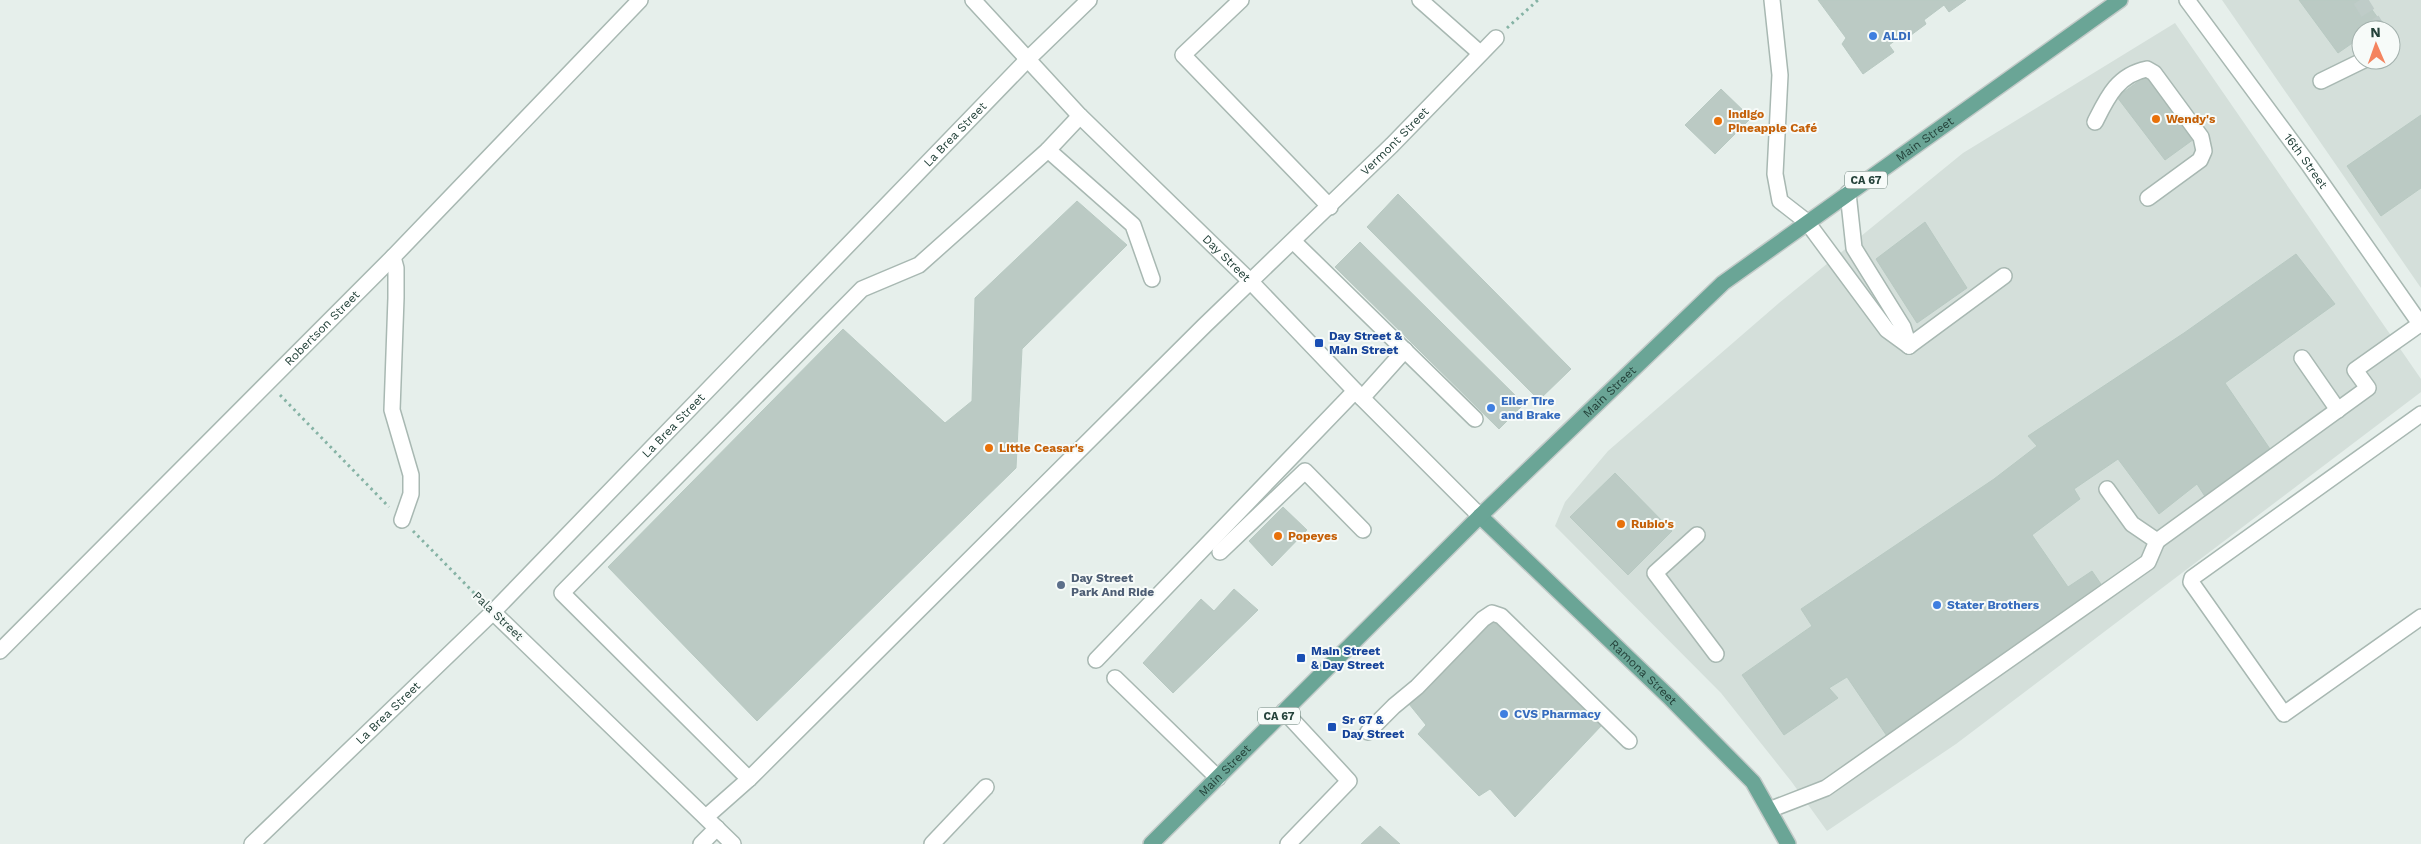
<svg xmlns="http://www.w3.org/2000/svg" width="2421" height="844" font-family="'Work Sans',sans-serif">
	<rect width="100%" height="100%" fill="#e6efeb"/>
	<!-- built -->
	<path fill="#d4dfda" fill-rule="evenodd" d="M2222,0h199v288zM2361,30h30v30h-30z
		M2175,23l246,356v13l-465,352 -129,87 -36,-50 -70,-88 -166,-167 10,-24 43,-51 171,-148 184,-150z"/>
	<!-- building -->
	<path fill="#bbcac4" stroke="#b8c9c2" d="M1818,0h148l-17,12 -5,-7 -20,15 2,4 -19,14 -3,-4 -15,11 5,7 -31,22 -21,-30 4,-6z
		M2299,0h66l18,25 -7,5h-15v7l-23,16z
		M2147,75l47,64 -29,21 -48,-63z
		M1721,89l30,29 -36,36 -30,-29z
		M2421,115v73l-40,28 -34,-50z
		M1398,194l173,175 -32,31 -172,-173z
		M1077,201l50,44 -105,104 -6,119 -259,253 -149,-154 235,-238 102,94 27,-22 3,-103z
		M1925,222l42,66 -50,35 -41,-64z
		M1360,242l164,162 -25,25 -164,-162z
		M2296,254l39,50 -110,79 45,66 -64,49 -9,-14 -38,30 -41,-55 -44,30 6,10 -48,36 36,52 24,-16 13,19 -214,152 -44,-65 -18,11 9,10 -54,37 -42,-60 70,-49 -11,-17 193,-130 43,-33 -9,-10 156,-103z
		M1615,473l57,58 -44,44 -58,-58z
		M1283,507l24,23 -35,36 -23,-25z
		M1234,589l24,21 -85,83 -30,-30 58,-64 13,12z
		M1493,618l109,107 -87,92 -25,-28 -11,7 -61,-62 8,-9 -17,-21z
		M1380,826l20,18h-39z"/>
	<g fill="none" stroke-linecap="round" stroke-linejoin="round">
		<!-- minor-tunnel -->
		<path stroke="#bfccc8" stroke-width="15" stroke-dasharray="15 8" stroke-linecap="butt" d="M2360,0l18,29"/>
		<!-- minor casing -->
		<g stroke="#a8b8b2" stroke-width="18">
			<g id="minor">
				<path id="s1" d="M973,0l107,116 171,166 111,116 118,118"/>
				<path d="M1241,0l-58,55 147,152"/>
				<path d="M1420,0l60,53"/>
				<path d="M1772,0l8,75 -5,99 5,27 27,21 80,108 22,16"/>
				<path id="s2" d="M2187,0l122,165 112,160"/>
				<path d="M2378,29l1,1"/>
				<path d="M2321,81l43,-21"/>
				<path d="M1080,116l-32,34 85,75 19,54"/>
				<path d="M2095,122c12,-24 22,-47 52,-53l7,4 47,64 3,14 -4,9 -52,38"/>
				<path d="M1848,193l6,55 49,79 6,19"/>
				<path d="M1294,242l181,177"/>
				<path d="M393,257l3,11v30l-4,112 19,65v19l-9,26"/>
				<path d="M1909,346l95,-70"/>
				<path d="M2302,358l36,52"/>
				<path d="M1362,398l43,-48"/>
				<path d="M2421,414l-229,164 -1,4 93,132 137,-97"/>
				<path d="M2107,489l25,35 25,17 211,-153 -13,-18 65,-46"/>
				<path d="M1697,535l-42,38 61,81"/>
				<path d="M1220,552l85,-81 58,59"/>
				<path d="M493,612l240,232"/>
				<path id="s3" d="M0,651l393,-394 247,-257"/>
				<path d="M1096,660l259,-269"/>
				<path d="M1115,678l103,100"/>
				<path d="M1284,711l65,70 -61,63"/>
				<path d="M1368,732l26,-26 23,-19 66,-68 9,-6 9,3 128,125"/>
				<path d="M749,779l-187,-186 300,-304 57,-24 129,-115"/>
				<path d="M1769,810l57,-22 322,-226 9,-21"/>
				<path id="s4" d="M706,817l43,-38 455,-453 188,-181 104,-107"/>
				<path id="s5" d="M252,844l241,-232 535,-553 61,-59"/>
				<path d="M701,844l16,-16"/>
				<path d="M932,844l54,-57"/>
			</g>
		</g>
		<!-- major casing -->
		<g stroke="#c2cac8" stroke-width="18">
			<g id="major">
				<path id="s6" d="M1480,516l189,181 84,85 35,62"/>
				<path id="s7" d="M1151,844l329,-328 243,-233 397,-283"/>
			</g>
		</g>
		<!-- path -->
		<path stroke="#86b3a5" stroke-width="3" stroke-dasharray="2.5 4" stroke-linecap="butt" d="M1507,28l31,-28
			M280,395l109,112
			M413,531l69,70"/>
		<!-- minor -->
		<use href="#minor" stroke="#fff" stroke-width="15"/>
		<!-- major -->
		<use href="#major" stroke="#6aa596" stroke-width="15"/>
	</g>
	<!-- markers -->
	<g fill="#3f7fe0" stroke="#f7fbf9" stroke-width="2">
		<circle cx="1873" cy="36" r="5"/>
		<circle cx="1491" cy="408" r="5"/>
		<circle cx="1937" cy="605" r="5"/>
		<circle cx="1504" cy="714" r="5"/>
	</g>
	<g fill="#e8710a" stroke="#f7fbf9" stroke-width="2">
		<circle cx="2156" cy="119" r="5"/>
		<circle cx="1718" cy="121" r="5"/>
		<circle cx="989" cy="448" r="5"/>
		<circle cx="1621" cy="524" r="5"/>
		<circle cx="1278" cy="536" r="5"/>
	</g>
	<g fill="#1a4fb4" stroke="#f7fbf9" stroke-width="2">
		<rect x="1314" y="338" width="10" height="10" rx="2.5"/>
		<rect x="1296" y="653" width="10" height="10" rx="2.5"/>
		<rect x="1327" y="722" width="10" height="10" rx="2.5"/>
	</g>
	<circle fill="#5c6f8a" stroke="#f7fbf9" stroke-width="2" cx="1061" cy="585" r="5"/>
	<g text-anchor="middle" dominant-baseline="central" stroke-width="4" stroke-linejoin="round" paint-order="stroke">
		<!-- shield labels -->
		<g fill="#f7fbf9" stroke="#637a73" stroke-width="1">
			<rect x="1845" y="171.5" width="42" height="17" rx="4"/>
			<rect x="1258" y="707.5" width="42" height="17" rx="4"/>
		</g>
		<g font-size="11" font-weight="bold" fill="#24423a">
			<text x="1866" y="180">CA 67</text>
			<text x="1279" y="716">CA 67</text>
		</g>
		<!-- shop labels -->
		<g font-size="12" font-weight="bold" fill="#366cbe" stroke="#f7fbf9" text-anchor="start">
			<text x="1883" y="36">ALDI</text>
			<text x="1501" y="401">Eiler Tire<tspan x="1501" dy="14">and Brake</tspan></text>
			<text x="1947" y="605">Stater Brothers</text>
			<text x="1514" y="714">CVS Pharmacy</text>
		</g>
		<!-- food labels -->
		<g font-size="12" font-weight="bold" fill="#c56008" stroke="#f7fbf9" text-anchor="start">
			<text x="1728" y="114">Indigo<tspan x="1728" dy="14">Pineapple Café</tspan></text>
			<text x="2166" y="119">Wendy's</text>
			<text x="999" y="448">Little Ceasar's</text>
			<text x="1631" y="524">Rubio's</text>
			<text x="1288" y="536">Popeyes</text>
		</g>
		<!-- street labels -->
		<g font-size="12" fill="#24423a" stroke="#f7fbf9">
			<text stroke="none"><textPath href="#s5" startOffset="999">La Brea Street</textPath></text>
			<text stroke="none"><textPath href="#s7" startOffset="1049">Main Street</textPath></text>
			<text stroke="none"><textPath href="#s4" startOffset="965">Vermont Street</textPath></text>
			<text stroke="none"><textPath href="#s2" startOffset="200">16th Street</textPath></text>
			<text stroke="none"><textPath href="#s1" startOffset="362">Day Street</textPath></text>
			<text stroke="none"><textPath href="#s3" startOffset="456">Robertson Street</textPath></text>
			<text stroke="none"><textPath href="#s7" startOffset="644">Main Street</textPath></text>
			<text stroke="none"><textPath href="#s5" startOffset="594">La Brea Street</textPath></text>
			<text transform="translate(498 616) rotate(44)">Pala Street</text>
			<text stroke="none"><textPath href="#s6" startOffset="226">Ramona Street</textPath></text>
			<text stroke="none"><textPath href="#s5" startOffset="189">La Brea Street</textPath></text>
			<text stroke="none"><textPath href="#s7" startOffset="104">Main Street</textPath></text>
		</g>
		<!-- transit labels -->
		<g font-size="12" font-weight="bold" fill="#164399" stroke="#f7fbf9" text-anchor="start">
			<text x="1329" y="336">Day Street &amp;<tspan x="1329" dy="14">Main Street</tspan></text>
			<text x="1311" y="651">Main Street<tspan x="1311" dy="14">&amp; Day Street</tspan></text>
			<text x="1342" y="720">Sr 67 &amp;<tspan x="1342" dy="14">Day Street</tspan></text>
		</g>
		<!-- service labels -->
		<g font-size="12" font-weight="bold" fill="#4e5e75" stroke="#f7fbf9" text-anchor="start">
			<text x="1071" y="578">Day Street<tspan x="1071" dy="14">Park And Ride</tspan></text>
		</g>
	</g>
	<!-- north arrow -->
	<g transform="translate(2376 45) rotate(358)"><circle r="24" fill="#f7fbf9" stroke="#a3b1ad"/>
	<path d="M0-4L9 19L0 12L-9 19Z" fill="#f4845f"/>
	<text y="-8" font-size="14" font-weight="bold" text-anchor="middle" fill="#24423a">N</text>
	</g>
</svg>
